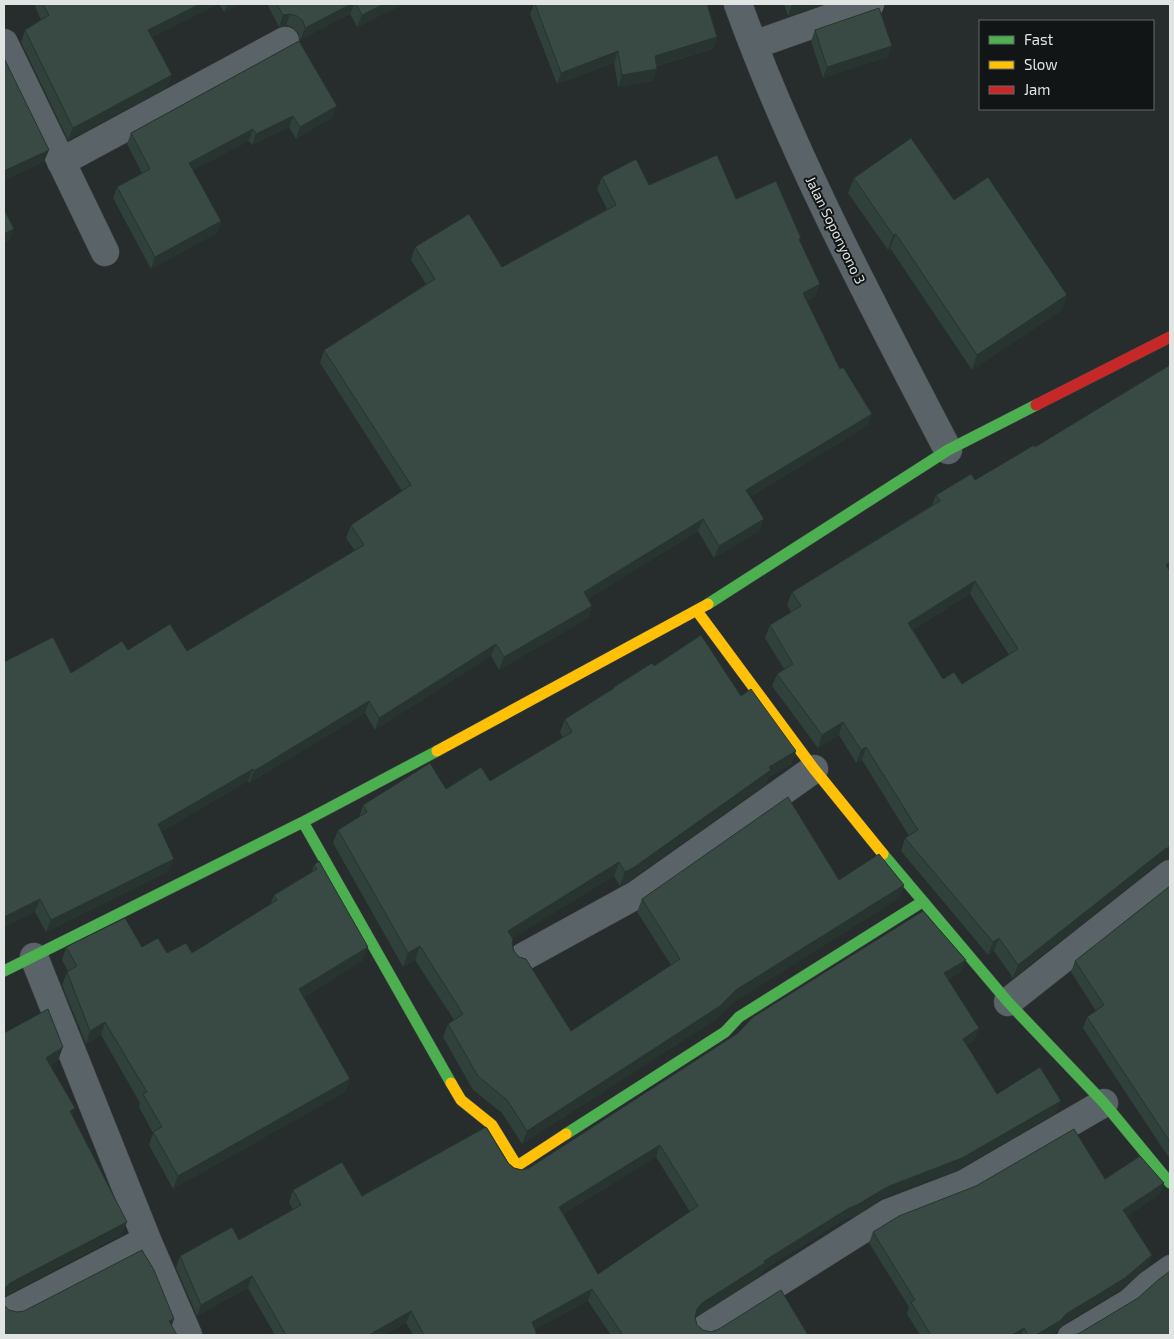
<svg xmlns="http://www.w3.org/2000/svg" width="1174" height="1339" font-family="'Exo 2',sans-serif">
	<rect width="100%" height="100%" fill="#272c2c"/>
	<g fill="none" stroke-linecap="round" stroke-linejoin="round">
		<!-- lane casing -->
		<g stroke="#454949" stroke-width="21">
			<path id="lane" d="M1068,1335l60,-36 18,-17 24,-17"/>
		</g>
		<!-- street casing -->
		<g stroke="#454949" stroke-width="29">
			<path id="street" d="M738,4c56,155 134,300 210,446
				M4,43l101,209
				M754,45l116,-41
				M61,162l224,-121
				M34,957l113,283 41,95
				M523,957l113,-62 178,-126
				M1008,1002l162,-128
				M12,1310l135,-70
				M706,1328l182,-115 76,-29 140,-81"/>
		</g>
		<!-- fast casing -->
		<g stroke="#454949" stroke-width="12">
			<path id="fast" d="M708,604l240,-154 88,-45
				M303,822l148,261
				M883,854l125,148 96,101 66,80
				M4,971l299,-149 134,-71
				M566,1134l159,-102 14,-15 183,-115"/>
		</g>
		<!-- slow casing -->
		<g stroke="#454949" stroke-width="12">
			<path id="slow" d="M697,611l117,158 69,85
				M437,751l271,-147
				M451,1083l10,17 31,25 25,41 49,-32"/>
		</g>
		<!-- jam casing -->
		<g stroke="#454949" stroke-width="12">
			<path id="jam" d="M1036,405l134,-68"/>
		</g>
		<!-- lane -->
		<use href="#lane" stroke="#5a6468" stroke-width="20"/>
		<!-- street -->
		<use href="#street" stroke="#5a6468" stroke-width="28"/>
		<!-- fast -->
		<use href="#fast" stroke="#4caf50" stroke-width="11"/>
		<!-- slow -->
		<use href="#slow" stroke="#ffc107" stroke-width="11"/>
		<!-- jam -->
		<use href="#jam" stroke="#c62828" stroke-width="11"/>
	</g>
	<!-- wall -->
	<path fill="#30403a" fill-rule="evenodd" d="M34,4h205l-15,8 -5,-8 -67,33 16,50 -100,53 -47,-98 4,-12 16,-10z
		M267,4h137l-47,23 -7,-13 -50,26 -2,-7 -5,-5 -7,-3 -7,2z
		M534,4h177l-3,5 9,28 -4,12 -56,17 -4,15 -35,6 -4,-24 -57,21 -27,-70z
		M784,4h40l-36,12z
		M815,30l73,27 -65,21 -12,-37z
		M299,41l34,76 -37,22 -7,-12 -37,18 -3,-4 -56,29 28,51 -4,12 -66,36 -38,-71 4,-11 25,-14 -15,-29 4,-11z
		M602,177l134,22 64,43 16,54 -9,5 33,68 32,45 -5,12 -117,71 14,22 -5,12 -45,27 -16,-27 -110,68 4,7 -4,12 -89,52 -8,-14 -116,74 -10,-17 -116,70 -1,-2 -87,51 8,39 -123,61 -11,-20 -31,15v-265l67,11 57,-23 59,1 168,-100 -9,-13 5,-13 51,-34 -82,-128 4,-13 102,-66 -15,-24 4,-13 87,20 105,-58 -10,-20z
		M854,178l100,22 113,95 -5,15 -90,60 -82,-122 -2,2 -40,-57z
		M1170,365v494h-2l-8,3 -147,116 -19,-27 -6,4 -87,-104 4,-13 4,-2 -47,-76 -6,3 -17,-28 -21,13 -46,-62 5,-12 7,-5 -19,-31 5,-13 21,-13 -4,-7 5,-13 140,-87 4,-10 39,-15 60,-33zM970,594l39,61 -47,29 -19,-5 -30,-49z
		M654,666l87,30 55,55 -5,13 -23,14 -2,6 -138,98 -8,4 -6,-10 -101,62 -1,6 2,7 57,80 100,-66 -34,-53 5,-13 197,-19 65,5 -5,13 -168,106 -16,16 -193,124 -20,-31 -29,-23 -30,-53 5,-13 6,-4 -39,-60 -12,7 -70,-124 5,-13 21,-13 4,-12 127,-24 73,-43 -3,-6 5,-13 48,-30 1,-2z
		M319,861l44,99 -59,37 46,82 -5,13 -172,97 -24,-44 4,-12 -14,-26 1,-4 -39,-68 -15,9 -24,-59 5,-13 1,-1 -6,-11 4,-13h76l25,6h25l78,-48 4,-10 38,-23 2,-7z
		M1170,886v273l-7,-10 -80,-121 4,-11 9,-6 -25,-39 4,-11z
		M961,972l-13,8 27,60 -8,5 30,49 59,19 -99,57 -75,28 -29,19 -8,2 -83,52 -1,4 -63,40 -3,3 2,7 6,5 8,2 97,3h-197l-23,-34 -53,28 2,6h-124l-7,-12 -21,12h-110l-27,-47 -51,28 -21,-48 4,-12 59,-16 54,-30 -4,-8 4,-12 69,6 146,-33 6,5 8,2 7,-2zM656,1157l34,55 -92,62 -35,-60z
		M1105,1179l59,4 -4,11 -33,22 21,50 -27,23 -59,36 -5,6 -6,4h-131l-13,-21 2,-7 -40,-64 4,-11z"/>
	<!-- shaded-wall -->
	<path fill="#27342f" d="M200,4h19l-75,38 4,-12z
		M227,4h12l-15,8z
		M351,4h3l-4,10 -50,26 5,-12z
		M384,4h20l-47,23 5,-12z
		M704,4h7l-2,4 -8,3z
		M795,4h29l-36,12 4,-11z
		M290,14l-4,11 -7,2 4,-12z
		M717,37l-4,12 -62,18 4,-11z
		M892,46l-4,11 -65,21 4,-11z
		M618,51l-4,12 -57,21 4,-11z
		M657,69l-4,12 -35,6 4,-12z
		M172,75l-4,12 -100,53 5,-12z
		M337,106l-4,11 -37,22 4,-12z
		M293,116l-4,11 -37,18 4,-11z
		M253,129l-4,12 -64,33 4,-11z
		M49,150l-5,12 -40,19v-10z
		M221,221l-4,12 -66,36 4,-12z
		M14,229l-5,12 -5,2v-9z
		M896,234l-6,14 -2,2 5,-15z
		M820,284l-4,12 -18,9 5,-12z
		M1067,295l-5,15 -90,60 5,-15z
		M872,414l-5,12 -125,76 4,-12z
		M703,519l-5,12 -118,73 4,-12z
		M764,519l-5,12 -45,27 5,-12z
		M1170,562v11l-4,-8z
		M975,581l-5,13 -67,42 5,-13z
		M592,606l-4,12 -89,52 5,-13z
		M496,644l-5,12 -116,74 4,-12z
		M369,701l-4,12 -116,70 5,-12z
		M843,722l-4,13 -21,13 4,-13z
		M866,747l-4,13 -6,3 5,-13z
		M796,751l-5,13 -23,14 -2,6 -138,98 -8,4 5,-14 144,-105z
		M253,769l-5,12 -95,56 5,-13z
		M1170,847v6l-2,6 -8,3 -147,116 5,-13 147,-116z
		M174,859l-5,12 -123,61 5,-12z
		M619,862l-5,14 -111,68 5,-13z
		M904,885l-5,13 -168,106 -16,16 -193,124 5,-13 209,-141z
		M40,899l-5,13 -31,15v-10z
		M999,938l-5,13 -6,4 5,-13z
		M420,946l-5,14 -12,7 5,-14z
		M368,947l-5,13 -68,42 4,-13z
		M966,960l-5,12 -21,13 4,-12z
		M105,1022l-4,13 -15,9 4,-13z
		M979,1028l-4,12 -17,10 5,-11z
		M63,1047l-5,14 -16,10 4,-13z
		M350,1079l-5,13 -172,97 5,-13z
		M1061,1101l-5,12 -99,57 -75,28 -29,19 -8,2 -83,52 -1,4 -63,40 -6,5 5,-11 5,-6 62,-42 85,-53 38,-21z
		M75,1108l-5,13v-10z
		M660,1145l-4,12 -102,62 5,-12z
		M1164,1183l-4,11 -41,27 4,-11z
		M127,1222l-5,13 -118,62v-8l6,-6z
		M1152,1255l-4,11 -27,23 -59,36 -5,6 -6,4h-15l30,-21z
		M252,1276l-4,12 -51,28 4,-11z
		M592,1289l-4,12 -61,32 5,-11z
		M411,1311l-5,12 -21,12h-16z
		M174,1319l-4,13 -1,-11z
		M1024,1328l-3,7h-9z"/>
	<!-- building -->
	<path fill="#384a43" stroke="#27342f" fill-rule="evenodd" d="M43,4h157l-52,26 24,45 -99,53 -48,-98 24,-15z
		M277,4h74l-46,24 -2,-7 -6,-5 -7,-2 -7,1z
		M356,4h28l-22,11z
		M535,4h172l10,33 -62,19 2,13 -35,6 -4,-24 -57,22z
		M879,8l13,38 -65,21 -12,-37z
		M299,41l38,65 -37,21 -7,-11 -37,18 -3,-5 -64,34 32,58 -66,36 -38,-70 33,-18 -19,-36z
		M4,58l45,92 -45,21z
		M911,138l43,62 34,-23 79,118 -90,60 -81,-121 -3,1 -39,-57z
		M717,155l19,44 40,-18 25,57 -2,1 21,45 -17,9 37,76 3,-2 29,47 -126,76 18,29 -45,27 -16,-27 -119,73 8,14 -88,51 -8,-13 -117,74 -10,-17 -115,70 -1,-2 -95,55 16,35 -123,61 -11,-21 -36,18v-255l49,-25 18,36 51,-32 6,9 42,-26 17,27 177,-106 -13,-20 60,-40 -87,-135 111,-71 -20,-32 54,-33 33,53 114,-62 -14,-28 34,-18 13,26z
		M4,209l10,20 -10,5z
		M1170,365v197l-4,3 4,6v276l-5,2 -147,116 -19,-27 -6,4 -88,-104 13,-8 -52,-83 -5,3 -18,-28 -21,13 -45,-61 16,-10 -23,-39 31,-19 -9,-14 148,-91 -4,-6 35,-21 4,6 59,-35 1,2zM975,581l43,68 -56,35 -8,-12 -11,7 -35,-56z
		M701,635l40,61 10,-7 45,62 -27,16 2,3 -138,98 -8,4 -6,-10 -111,69 5,8 -1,5 2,7 5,6 7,2 45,72 109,-72 -38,-60 146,-102 51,83 40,-26 25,31 -168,105 -16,16 -193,125 -20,-31 -29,-24 -30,-52 15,-10 -43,-68 -12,7 -70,-123 29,-18 -4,-7 67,-42 16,26 35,-22 9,14 82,-49 -7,-13 49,-31v-1l38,-24 2,3z
		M319,861l49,86 -69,42 51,90 -172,97 -25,-44 9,-5 -19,-33 4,-2 -42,-70 -15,9 -23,-59 10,-6 -11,-19 59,-29 17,29 16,-9 9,15 19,-10 6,10 85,-53 -3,-5 43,-26 -3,-4z
		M1170,886v256l-83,-125 17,-12 -29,-44z
		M923,911l43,49 -22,13 35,55 -16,11 34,55 43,-27 21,34 -99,57 -75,29 -30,18 -8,3 -85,53 1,2 -63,40 -5,6 -2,8 2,8 6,5 8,2 8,-3 62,-39 27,45h-185l-31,-46 -60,33 5,13h-113l-13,-24 -42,24h-83l-34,-59 -51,29 -21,-49 52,-29 7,13 62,-35 -8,-15 49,-28 20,34 124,-69 22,36 6,5 8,2 7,-2 209,-135 15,-16zM660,1145l38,61 -100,68 -39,-67z
		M48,1009l15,38 -17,11 29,50 -5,3 57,111 -117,61 -6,6v-256z
		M1074,1129l31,50 35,-23 24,27 -41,27 29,45 -27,23 -59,36 -5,6 -25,15h-8l-4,-7 -12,7h-81l-20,-33 4,-2 -42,-68 26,-16 77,-30z
		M142,1250l12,20 20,49 -5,2 8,14h-173v-30l5,5 8,2 7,-1z
		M1170,1271v64h-100l8,-1 60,-36 20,-18z"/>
	<g text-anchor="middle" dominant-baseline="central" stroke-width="4" stroke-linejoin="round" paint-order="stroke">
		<!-- street labels -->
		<g font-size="14" fill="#e0e5e4" stroke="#111515">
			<text transform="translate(836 230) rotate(64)">Jalan Soponyono 3</text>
		</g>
	</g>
	<!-- border -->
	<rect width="1174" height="1339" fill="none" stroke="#e0e5e4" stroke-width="10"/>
	<!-- legend -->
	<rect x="979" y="20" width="175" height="90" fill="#111515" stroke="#646868"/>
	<rect x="989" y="36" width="25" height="8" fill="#4caf50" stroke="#646868"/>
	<text x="1024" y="45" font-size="15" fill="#e0e5e4">Fast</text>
	<rect x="989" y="61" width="25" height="8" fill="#ffc107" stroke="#646868"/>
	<text x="1024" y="70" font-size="15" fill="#e0e5e4">Slow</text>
	<rect x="989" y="86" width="25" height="8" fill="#c62828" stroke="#646868"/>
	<text x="1024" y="95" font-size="15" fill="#e0e5e4">Jam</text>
</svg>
